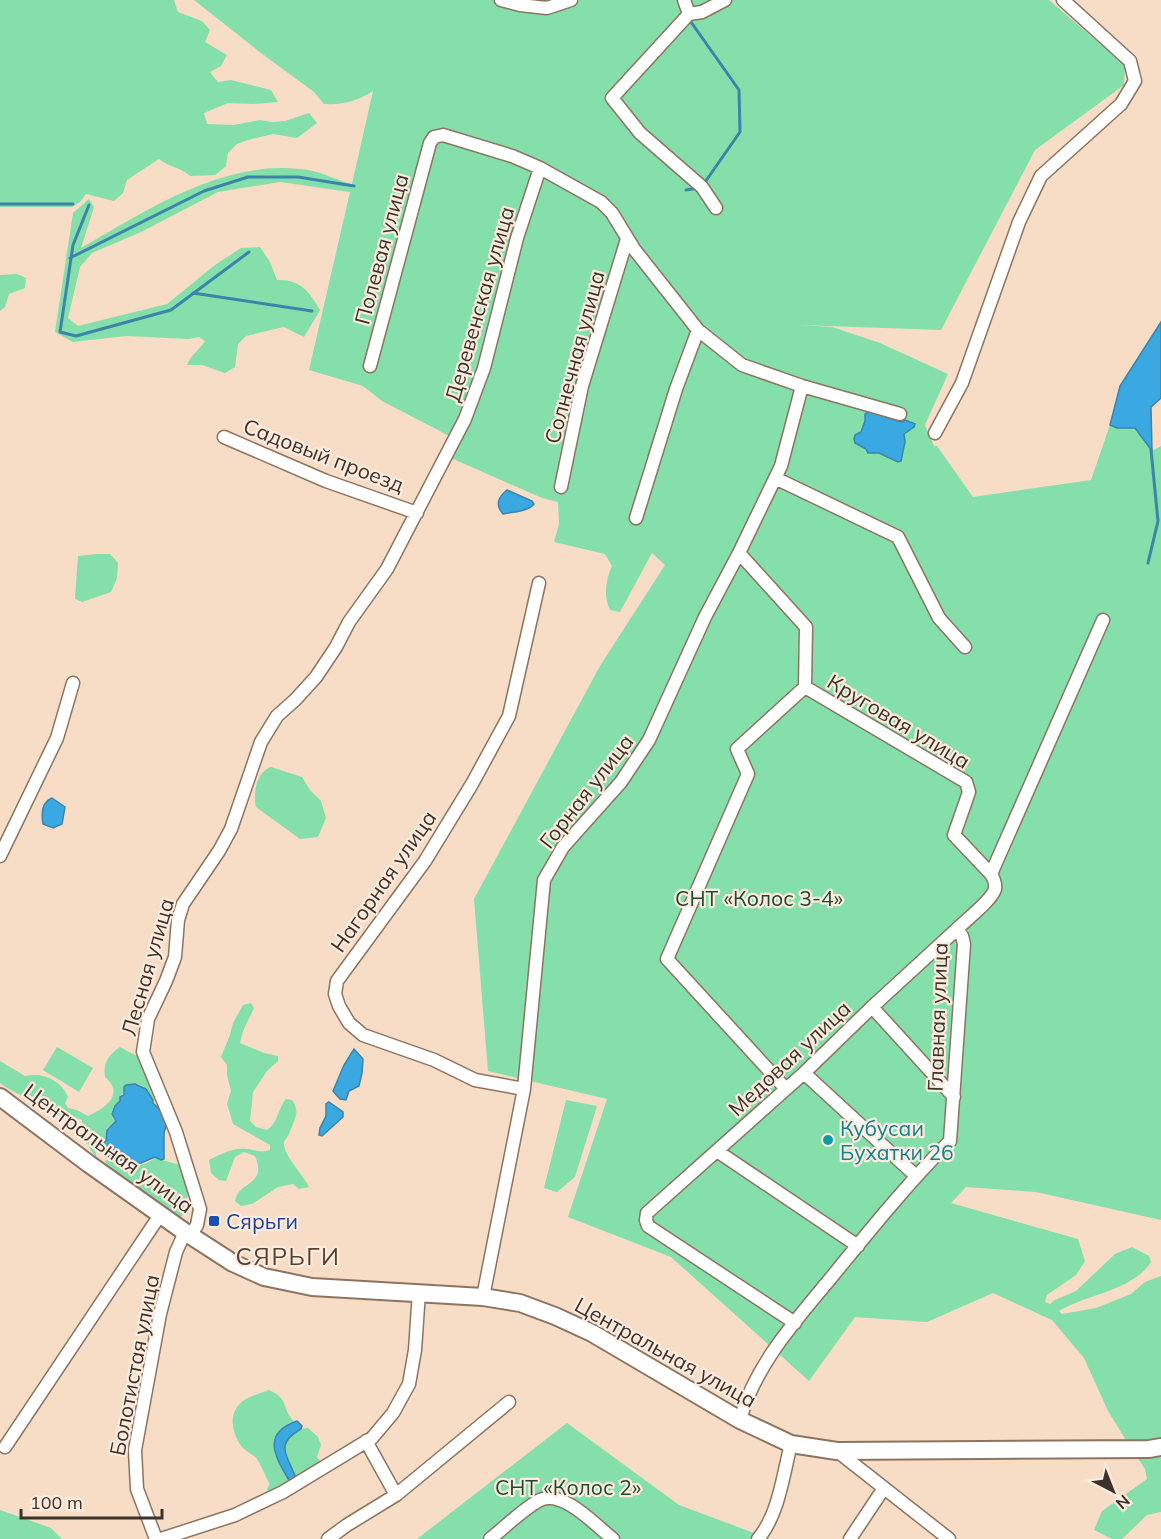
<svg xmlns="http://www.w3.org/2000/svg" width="1161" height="1539" font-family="Mulish,sans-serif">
	<rect width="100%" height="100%" fill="#f7dcc6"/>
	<!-- green -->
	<path fill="#84dfaa" d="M0,0h174l4,12 24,9 8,9 -5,12 22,13 -6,11 -11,6 8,10 13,-2 40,10 7,12 -25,2 -25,-1 -24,10 3,11 26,1 27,-5 12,2 13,-1 24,-8 8,10 -20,15 -24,-4 -25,6 -11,4 -9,9 -2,13 -11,9 -25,1c-10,-9 -21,-9 -31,-17l-32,21 -4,13 -9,8 -28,-7 -6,8 -8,5h-72z
		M194,0h855l76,65 -1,20 -89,65 -94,180 -142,-5 33,2 48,16 68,31 -23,51 9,21h3l36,51 118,-17 19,-55 8,3h17l17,23 9,-5v774l-125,-28 -70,-5 -15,16 127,36 7,22 -9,14 -29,20 -2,7 5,2 5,-4 21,-9 39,-37 17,-7 17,9 2,6c-19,29 -64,32 -92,49l3,3 34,-6 35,-14 14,-12 16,-6v166l-32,3 -21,-34 -24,-53 -32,-38 -59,-27 -66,29 -72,-5 -46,64 -138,-124 -103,-40 39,-118 -119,-28 -14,-172 126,-233 65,-101 -13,-12 -32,59 -10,-2c-7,-14 -4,-30 2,-44l-7,-12 -51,-12 5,-18 -1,-22 -16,-4 -91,-40 8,-17 -77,-40 -19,-15 -54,-16 41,-178 -70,-10 -62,10 -77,40 -49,21 -12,14 -12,51 10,8 89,-22 48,-39 26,-17 19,-1 10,15 7,18c23,-1 32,11 43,30l-16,27 -20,-10 -38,9 -8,8 -3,23 -10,6 -23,-8h-15c4,-11 12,-14 18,-24l-6,-4 -10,2 -63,-3 -53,6 -18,-10 18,-119 16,-14 5,8 -13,41c68,-39 148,-93 232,-77 13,3 26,10 39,13l21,-93c-16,10 -29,14 -49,13l-10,-12 -53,-39z
		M17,274l9,4 -1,10 -16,6 -4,13 -5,4v-36z
		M97,554h13l8,9 -1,15 -6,14 -29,10 -7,-3 3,-43z
		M271,767l31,10 8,13 11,11 5,17 -8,19 -18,2 -44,-32c-3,-13 0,-35 15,-40z
		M251,1003l3,5 -11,23 -3,12 24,10 14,3v5l-11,10 -14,21 -3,29 6,6 11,3c11,-7 11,-22 19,-31l6,1c9,13 2,20 -3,34 -1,3 -4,5 -5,8 -2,12 20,34 25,45l-10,2 -6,-5 -15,3 -26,17 -11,2 -6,-5c3,-20 33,-15 20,-45l-11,-4 -9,5 -9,24 -7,-1 -8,-7 -2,-13c12,-6 24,-13 38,-11 9,1 14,4 23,1v-5l-37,-21 -6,-20 4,-13 -4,-16v-10l-6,-8 9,-22 3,-12 10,-18z
		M57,1047l36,21 -14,24 -36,-22z
		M120,1047l22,12 21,53c-10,-11 -20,-38 -39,-25v5l-4,5v4l-6,5 -3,8 4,7 -9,8v9l-12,7 3,14c-9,-13 -15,-23 -15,-39l-17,-6 -10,3c-15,-16 -38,-21 -55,-34v-22l25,15c18,-4 36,4 43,21l-3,6 3,5 9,2 11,6c18,-8 37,-22 17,-39 -2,-15 4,-22 15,-30z
		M566,1100l31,6 -22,71 -18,15 -13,-4z
		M155,1158l25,7 8,30 -4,11v8l-3,3 -74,-51 -2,-6c19,4 34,11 50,-2z
		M269,1390c21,9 12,19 25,31 -35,20 -15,35 -4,61l-21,11 -2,-4 3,-5c-5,-8 -8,-18 -13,-25 -4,-5 -11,-7 -15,-12 -10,-13 -15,-34 1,-46 7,-5 18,-8 26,-11z
		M567,1423l112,82 91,34h-353z
		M308,1428l10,9 3,8 -4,12 3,4v4l-24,13c-9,-22 -25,-44 12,-50z
		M1137,1457l24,1v54l-14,3 -25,24h-10l-18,-9 8,-19 45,-32 -2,-10z
		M0,1510l51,18 11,11h-62z"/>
	<!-- water -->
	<path fill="#3aa8e1" stroke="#3b85aa" stroke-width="1.5" d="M1161,322v76l-10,9 1,44 -17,-23h-18l-7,-3 10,-39z
		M869,411l32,11 4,-2 10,4 -1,3 -10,7 1,8 -4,19 -3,1 -19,-9h-11l-2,-4 -11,-6 -1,-4 1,-4 6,-3 4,-11v-7z
		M507,490l25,11 2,3c-5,7 -21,8 -31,10 -8,-9 -5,-17 4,-24z
		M52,798l13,9 -3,17 -9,4 -10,-4c-2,-11 -1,-22 9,-26z
		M354,1049l9,10 -1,14 -3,13 -10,5 -3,9 -6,-1 -7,-8 11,-26z
		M135,1084l11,5 7,11v3l7,7 7,13 -3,10v26l-3,1 -6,-3 -14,6 -13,1c-9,-8 -22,-4 -31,-15l1,-5 8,-3 1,-11 9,-9 -4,-7 3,-8 5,-5v-4l4,-2v-8l2,-2z
		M329,1102l14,10v5l-21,19 -3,-1 1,-7 6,-12v-12z
		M297,1421l5,5 -1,3c-27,15 -14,26 -5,49l-6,4c-14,-24 -30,-48 7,-61z"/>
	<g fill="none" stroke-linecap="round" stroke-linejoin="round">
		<!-- stream -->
		<path stroke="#3b85aa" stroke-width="3" d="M691,22l48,68 1,42 -37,53
			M686,190l12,-2
			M0,204h73
			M89,205l-16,40 -13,87 16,4 95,-26 78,-58
			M70,258l134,-67 44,-14h50l56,9
			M193,293l119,18
			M1148,563l10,-42 -7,-71"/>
		<!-- street casing -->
		<g stroke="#8c7461" stroke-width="15">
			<path id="street" d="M501,0l19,5 27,3 24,-8
				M684,0l5,14 -77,84 28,35 62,54 14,21
				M689,14l13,-2 23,-12
				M370,366l60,-223 4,-6 9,-2 69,21 28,12 61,34 11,11 22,36 64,81 44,35 60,21 98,28
				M935,433l27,-50 57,-161 22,-46 80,-72 14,-23 -5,-20 -67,-61
				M224,437l102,44 91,32
				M775,478l123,59 41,81 26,29
				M561,487l21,-101 45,-147
				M636,518l40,-129 22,-59
				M739,553l42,-87 21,-80
				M0,856l57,-118 16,-55
				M872,1007l82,90
				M804,1073l111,102
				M524,1089l-49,-9 -41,-20 -71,-25 -14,-12 -10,-17 -4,-12 2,-13 88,-120 47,-77 37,-68 30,-133
				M786,1089l-119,-130 81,-185 -11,-25 68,-62 161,95 3,10 -15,43 37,39
				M717,1151l141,95
				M190,1236l7,-11 3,-16 -24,-77 -33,-80 5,-33 18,-38 9,-24 3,-37 5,-16 36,-53 12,-22 30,-87 16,-26 18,-16 21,-23 20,-30 13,-25 38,-53 78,-150 19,-51 33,-130 23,-70
				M483,1297l41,-208 20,-209 19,-33 58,-65 28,-42 56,-123 34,-64 67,74 -1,60
				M795,1323l-147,-97 -2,-6 1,-7 157,-140 68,-66 85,-78
				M740,1420c16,-59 62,-106 99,-152 36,-44 71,-87 111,-127l14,-197 -2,-8 -5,-7c9,-9 35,-29 38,-40 1,-6 -1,-10 -4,-15l112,-254
				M5,1447l155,-232
				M837,1451l112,88
				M396,1495l113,-93
				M156,1539l-19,-50 -2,-39 25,-136 16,-62 9,-20
				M161,1539l74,-24 48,-23 89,-54 21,-25 16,-29 6,-34 4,-58
				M328,1539l19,-14 49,-30 -30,-54
				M490,1539c15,-12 31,-28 48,-38 23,-14 57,24 75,38
				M758,1539c21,-25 25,-64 33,-95
				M850,1539l34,-51"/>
		</g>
		<!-- secondary casing -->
		<g stroke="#8c7461" stroke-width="20">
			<path id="secondary" d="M0,1097l89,67 96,68 48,31 31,14 48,10 171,10 37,6 35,13 37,17 148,87 51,24 46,7 312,-2 12,-2"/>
		</g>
		<!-- street -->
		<use href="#street" stroke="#fff" stroke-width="12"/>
		<!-- secondary -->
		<use href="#secondary" stroke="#fff" stroke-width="16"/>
	</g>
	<!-- markers -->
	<circle fill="#0f9aa8" stroke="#fcebde" stroke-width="2" cx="828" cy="1140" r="6"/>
	<rect fill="#1a4fb4" stroke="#fcebde" stroke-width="2" x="208" y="1215" width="12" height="12" rx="3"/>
	<g text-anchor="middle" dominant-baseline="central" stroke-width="4.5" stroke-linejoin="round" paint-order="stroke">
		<!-- street labels -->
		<g font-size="21" fill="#3c3229" stroke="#fcebde">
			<text transform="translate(381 249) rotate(-75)">Полевая улица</text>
			<text transform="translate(479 304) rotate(-74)">Деревенская улица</text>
			<text transform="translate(574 357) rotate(-75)">Солнечная улица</text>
			<text transform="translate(324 455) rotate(21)">Садовый проезд</text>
			<text transform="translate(899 721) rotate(31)">Круговая улица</text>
			<text transform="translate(586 791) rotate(-52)">Горная улица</text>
			<text transform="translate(383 881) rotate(-55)">Нагорная улица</text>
			<text transform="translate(147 967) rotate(-74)">Лесная улица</text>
			<text transform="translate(937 1017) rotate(-88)">Главная улица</text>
			<text transform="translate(789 1058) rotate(-43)">Медовая улица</text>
			<text transform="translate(109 1148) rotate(36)">Центральная улица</text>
			<text transform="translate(666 1352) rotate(29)">Центральная улица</text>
			<text transform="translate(134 1365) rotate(-79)">Болотистая улица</text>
		</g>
		<!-- park labels -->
		<g font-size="21" fill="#1e4932" stroke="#fcebde">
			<text x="759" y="898">СНТ «Колос 3-4»</text>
			<text x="568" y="1487">СНТ «Колос 2»</text>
		</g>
		<!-- culture labels -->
		<g font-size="21" fill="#0d838f" stroke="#fcebde" text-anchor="start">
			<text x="840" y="1128">Кубусаи<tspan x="840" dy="24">Бухатки 26</tspan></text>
		</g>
		<!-- transit labels -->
		<g font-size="21" fill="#164399" stroke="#fcebde" text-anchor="start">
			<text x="226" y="1221">Сярьги</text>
		</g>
		<!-- quarter labels -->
		<g font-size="24" letter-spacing="1.5" fill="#56402e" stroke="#fcebde">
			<text x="288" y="1256">СЯРЬГИ</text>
		</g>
	</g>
	<!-- north arrow -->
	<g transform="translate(1113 1491) rotate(138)" stroke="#fcebde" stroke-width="4.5" paint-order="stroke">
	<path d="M0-4.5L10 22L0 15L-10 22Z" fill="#3c3229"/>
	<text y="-9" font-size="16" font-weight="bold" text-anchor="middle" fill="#3c3229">N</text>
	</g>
	<!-- scale -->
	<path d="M21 1509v9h141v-9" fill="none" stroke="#3c3229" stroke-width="3"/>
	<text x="30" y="1509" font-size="18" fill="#3c3229" stroke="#fcebde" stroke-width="4.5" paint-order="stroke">100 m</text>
</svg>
